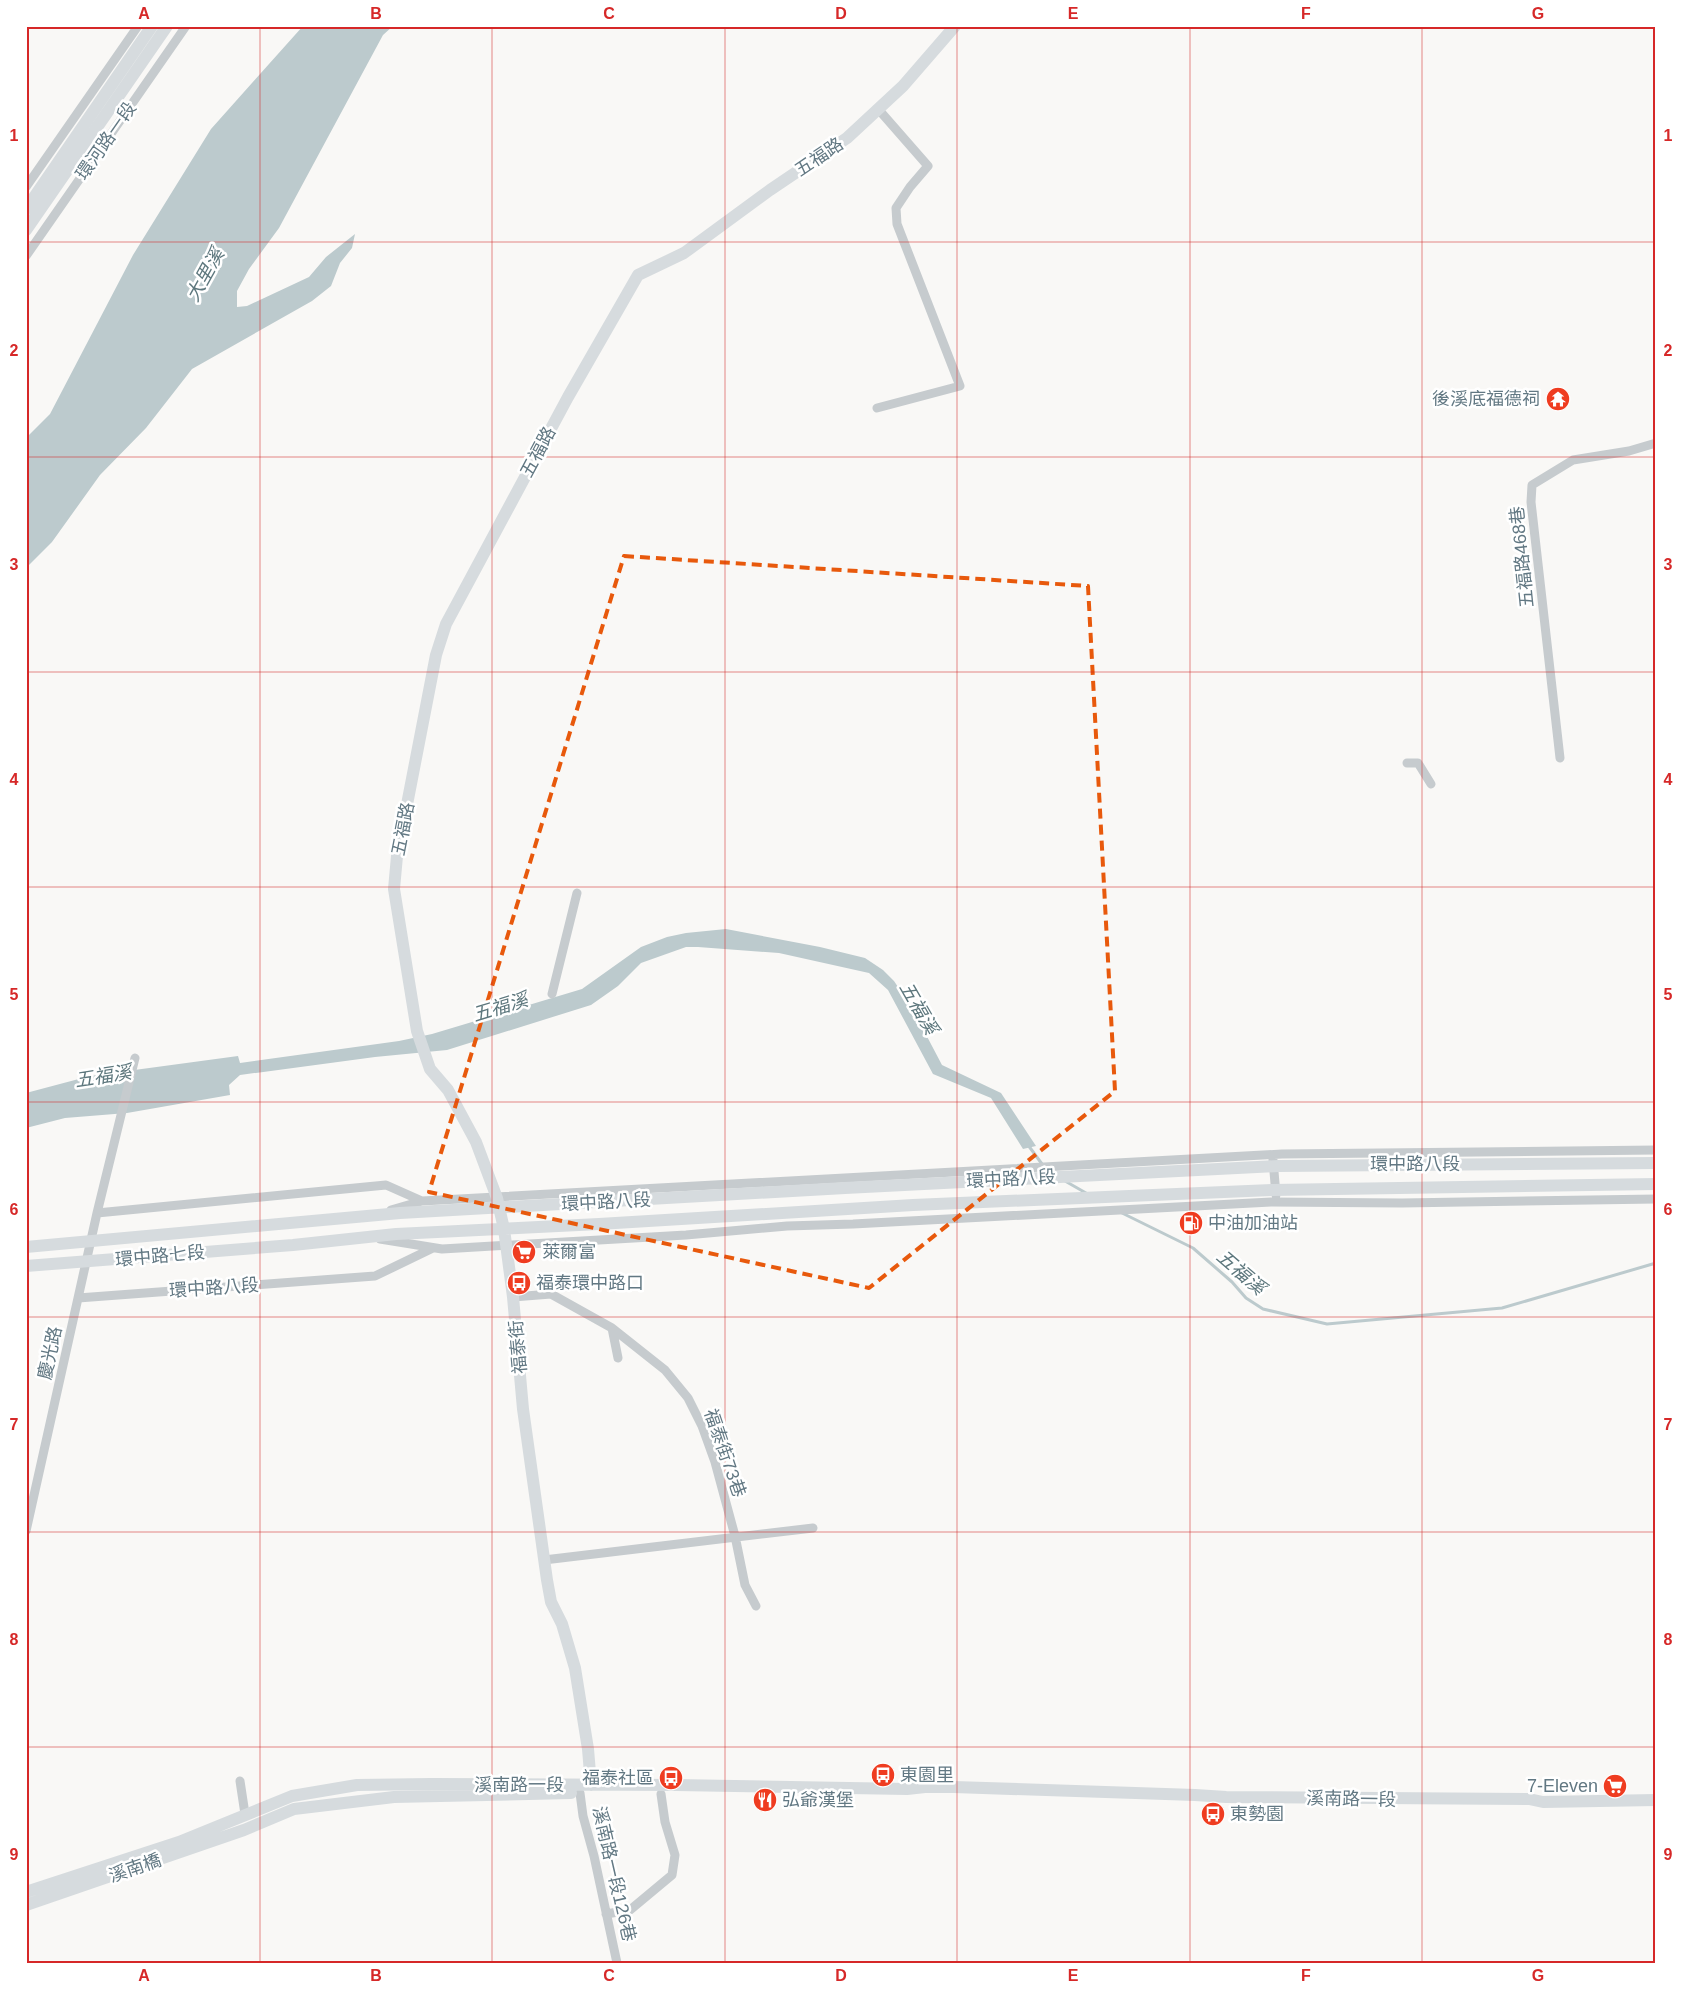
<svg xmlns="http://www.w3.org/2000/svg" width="1682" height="1989" font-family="Arial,'Noto Sans TC',sans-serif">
	<rect width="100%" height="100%" fill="#f9f8f6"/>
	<!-- water -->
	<path fill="#bccacd" d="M303,26h90l-10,9 -104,193 -30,41 -12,22v16l10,-1 62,-29 17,-20 29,-23 -3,14 -12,15 -9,23 -19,15 -120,68 -46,59 -46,47 -48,67 -26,26v-130l24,-24 83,-159 78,-126z
		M726,929l94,18 45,11 18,12 11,11 18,27 30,57 59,28 35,53 -13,3 -32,-51 -58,-24 -45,-84 -19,-17 -90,-20 -81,-6h-12l-45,16 -23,23 -27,19 -144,45 -72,7 -135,18 -11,10 1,10 -103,18 -62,5 -39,10v-35l64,-17 148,-20 2,7 159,-22 33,-7 150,-45 59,-42 26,-10 19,-4z"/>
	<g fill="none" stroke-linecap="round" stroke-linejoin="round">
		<!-- stream -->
		<path stroke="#bccacd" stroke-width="3" d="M1028,1145l14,19
			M1065,1181l21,12
			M1122,1213l71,35 39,34 14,16 17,11 64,15 175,-16 154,-45"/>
		<!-- street -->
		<path stroke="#c6cbce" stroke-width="9" d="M26,187l112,-161
			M26,256l160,-230
			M877,408l83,-22 -63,-162 -1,-16 14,-21 18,-21 -49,-56
			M1560,758l-29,-256 1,-17 41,-25 56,-9 27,-8
			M1407,763h11l13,21
			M552,994l25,-101
			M1273,1160l3,35
			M391,1210l31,-9 860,-47 374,-4
			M97,1213l289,-28 36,16
			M380,1239l62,10 244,-14 101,-9 66,-2 418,-22 131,1 254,-4
			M513,1297l38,-3 61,34 53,42 23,28 14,28 13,36 20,74 10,49 11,21
			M78,1298l297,-22 58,-28
			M612,1328l6,30
			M26,1531l71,-318 38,-155
			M544,1560l269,-32
			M240,1781l5,33
			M580,1793l3,23 11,40 23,107
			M606,1914l24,-4 42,-35 3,-20 -10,-33 -4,-28"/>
		<!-- secondary -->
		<path stroke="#d6dbde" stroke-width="12" d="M26,209l126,-183
			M26,230l141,-204
			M26,1247l374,-34 445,-25 433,-22 378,-3
			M26,1266l267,-21 103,-11 203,-10 314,-19 359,-15 384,-6
			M591,1785l-3,-36 -13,-81 -13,-44 -11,-22 -4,-22 -24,-171 -10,-112 -9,-68 -7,-31 -21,-56 -28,-52 -18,-21 -13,-38 -23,-142 3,-33 39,-201 10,-31 122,-227 70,-122 46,-22 86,-63 77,-52 56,-52 52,-60
			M26,1892l153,-50 113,-46 65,-11 74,-1 245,1 231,4 18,-2h29l241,8 31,2 303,2 14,3 113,-2
			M26,1905l218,-75 50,-21 100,-12 177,-4"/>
	</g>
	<!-- marked area -->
	<path fill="none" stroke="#e8590c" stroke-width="4" stroke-dasharray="10 6" stroke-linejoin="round" d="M624,556l464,30 27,505 -246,197 -440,-96z"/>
	<!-- grid -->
	<path fill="none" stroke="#d62828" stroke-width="1" stroke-opacity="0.55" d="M260,26v1937M492,26v1937M725,26v1937M957,26v1937M1190,26v1937M1422,26v1937M26,242h1630M26,457h1630M26,672h1630M26,887h1630M26,1102h1630M26,1317h1630M26,1532h1630M26,1747h1630"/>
	<!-- icons -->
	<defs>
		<g id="temple-disc" transform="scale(1.25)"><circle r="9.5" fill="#ef3c20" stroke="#fff"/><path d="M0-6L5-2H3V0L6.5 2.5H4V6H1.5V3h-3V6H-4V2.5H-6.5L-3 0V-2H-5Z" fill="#fff"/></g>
		<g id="fuel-disc" transform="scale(1.25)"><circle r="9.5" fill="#ef3c20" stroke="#fff"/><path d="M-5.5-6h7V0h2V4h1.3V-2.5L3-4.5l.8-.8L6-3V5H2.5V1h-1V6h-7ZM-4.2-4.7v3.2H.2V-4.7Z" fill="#fff"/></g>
		<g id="supermarket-disc" transform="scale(1.25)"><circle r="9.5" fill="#ef3c20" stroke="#fff"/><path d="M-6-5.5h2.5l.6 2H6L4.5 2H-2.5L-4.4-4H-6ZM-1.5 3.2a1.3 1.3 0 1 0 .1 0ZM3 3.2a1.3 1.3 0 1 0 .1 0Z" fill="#fff"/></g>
		<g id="bus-disc" transform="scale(1.25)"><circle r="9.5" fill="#ef3c20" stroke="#fff"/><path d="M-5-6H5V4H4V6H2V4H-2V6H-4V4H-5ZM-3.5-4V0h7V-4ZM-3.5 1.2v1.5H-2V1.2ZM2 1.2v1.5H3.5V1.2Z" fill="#fff"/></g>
		<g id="restaurant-disc" transform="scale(1.25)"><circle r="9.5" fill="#ef3c20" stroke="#fff"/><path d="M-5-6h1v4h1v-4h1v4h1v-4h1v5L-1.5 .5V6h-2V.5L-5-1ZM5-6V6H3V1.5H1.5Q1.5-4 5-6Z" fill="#fff"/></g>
	</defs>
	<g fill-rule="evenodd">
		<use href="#temple-disc" x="1558" y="399"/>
		<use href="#fuel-disc" x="1191" y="1223"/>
		<use href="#supermarket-disc" x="524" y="1252"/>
		<use href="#bus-disc" x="519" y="1283"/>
		<use href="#bus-disc" x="883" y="1775"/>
		<use href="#bus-disc" x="671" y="1778"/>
		<use href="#supermarket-disc" x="1615" y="1786"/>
		<use href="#restaurant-disc" x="765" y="1800"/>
		<use href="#bus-disc" x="1213" y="1814"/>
	</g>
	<g text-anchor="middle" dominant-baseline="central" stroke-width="5" stroke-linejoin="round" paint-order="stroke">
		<!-- street labels -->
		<g font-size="18" fill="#627883" stroke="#fff">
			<text transform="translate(106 141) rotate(-55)">環河路一段</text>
			<text transform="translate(819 157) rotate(-34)">五福路</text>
			<text transform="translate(538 452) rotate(-62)">五福路</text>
			<text transform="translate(1522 557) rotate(-96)">五福路468巷</text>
			<text transform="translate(403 829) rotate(-79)">五福路</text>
			<text x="1415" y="1164">環中路八段</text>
			<text transform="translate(1011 1179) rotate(-3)">環中路八段</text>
			<text transform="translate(606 1202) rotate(-3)">環中路八段</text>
			<text transform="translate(160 1256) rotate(-5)">環中路七段</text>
			<text transform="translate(214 1288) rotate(-4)">環中路八段</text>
			<text transform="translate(518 1347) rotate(-95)">福泰街</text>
			<text transform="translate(50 1353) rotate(-78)">慶光路</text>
			<text transform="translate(725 1453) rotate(71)">福泰街73巷</text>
			<text x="519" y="1785">溪南路一段</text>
			<text transform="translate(1351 1799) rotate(1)">溪南路一段</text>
			<text transform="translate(135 1868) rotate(-19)">溪南橋</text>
			<text transform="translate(614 1874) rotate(77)">溪南路一段126巷</text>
		</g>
		<!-- poi labels -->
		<g font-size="18" fill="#627883" stroke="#fff" text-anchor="start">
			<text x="1540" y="399" text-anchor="end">後溪底福德祠</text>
			<text x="1208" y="1223">中油加油站</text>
			<text x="542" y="1252">萊爾富</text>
			<text x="536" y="1283">福泰環中路口</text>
			<text x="900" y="1775">東園里</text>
			<text x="654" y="1778" text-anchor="end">福泰社區</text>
			<text x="1598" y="1786" text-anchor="end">7-Eleven</text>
			<text x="782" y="1800">弘爺漢堡</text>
			<text x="1230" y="1814">東勢園</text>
		</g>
		<!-- water labels -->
		<g font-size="19" font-style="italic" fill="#5d777d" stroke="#fff">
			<text transform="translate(205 275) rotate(-61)">大里溪</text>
			<text transform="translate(500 1007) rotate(-17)">五福溪</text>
			<text transform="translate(919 1008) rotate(60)">五福溪</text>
			<text transform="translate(103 1076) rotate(-9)">五福溪</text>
			<text transform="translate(1241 1272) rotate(41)">五福溪</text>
		</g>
	</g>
	<!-- border -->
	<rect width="1682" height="1989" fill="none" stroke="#ffffff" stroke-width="55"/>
	<rect x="28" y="28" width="1626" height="1934" fill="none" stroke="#d62828" stroke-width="2"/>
	<g font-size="16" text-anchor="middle" font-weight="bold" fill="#d62828">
		<text x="144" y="19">A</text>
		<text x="376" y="19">B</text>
		<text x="609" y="19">C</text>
		<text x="841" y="19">D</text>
		<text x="1073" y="19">E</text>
		<text x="1306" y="19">F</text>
		<text x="1538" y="19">G</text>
		<text x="14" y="141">1</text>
		<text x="1668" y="141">1</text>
		<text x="14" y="356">2</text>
		<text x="1668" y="356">2</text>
		<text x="14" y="570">3</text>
		<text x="1668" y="570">3</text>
		<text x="14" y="785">4</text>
		<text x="1668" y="785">4</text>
		<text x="14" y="1000">5</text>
		<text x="1668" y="1000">5</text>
		<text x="14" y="1215">6</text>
		<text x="1668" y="1215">6</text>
		<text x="14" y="1430">7</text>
		<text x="1668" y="1430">7</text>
		<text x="14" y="1645">8</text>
		<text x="1668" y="1645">8</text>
		<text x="14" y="1860">9</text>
		<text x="1668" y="1860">9</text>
		<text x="144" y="1981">A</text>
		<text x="376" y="1981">B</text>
		<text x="609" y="1981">C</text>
		<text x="841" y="1981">D</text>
		<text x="1073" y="1981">E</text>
		<text x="1306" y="1981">F</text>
		<text x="1538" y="1981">G</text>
	</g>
</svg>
